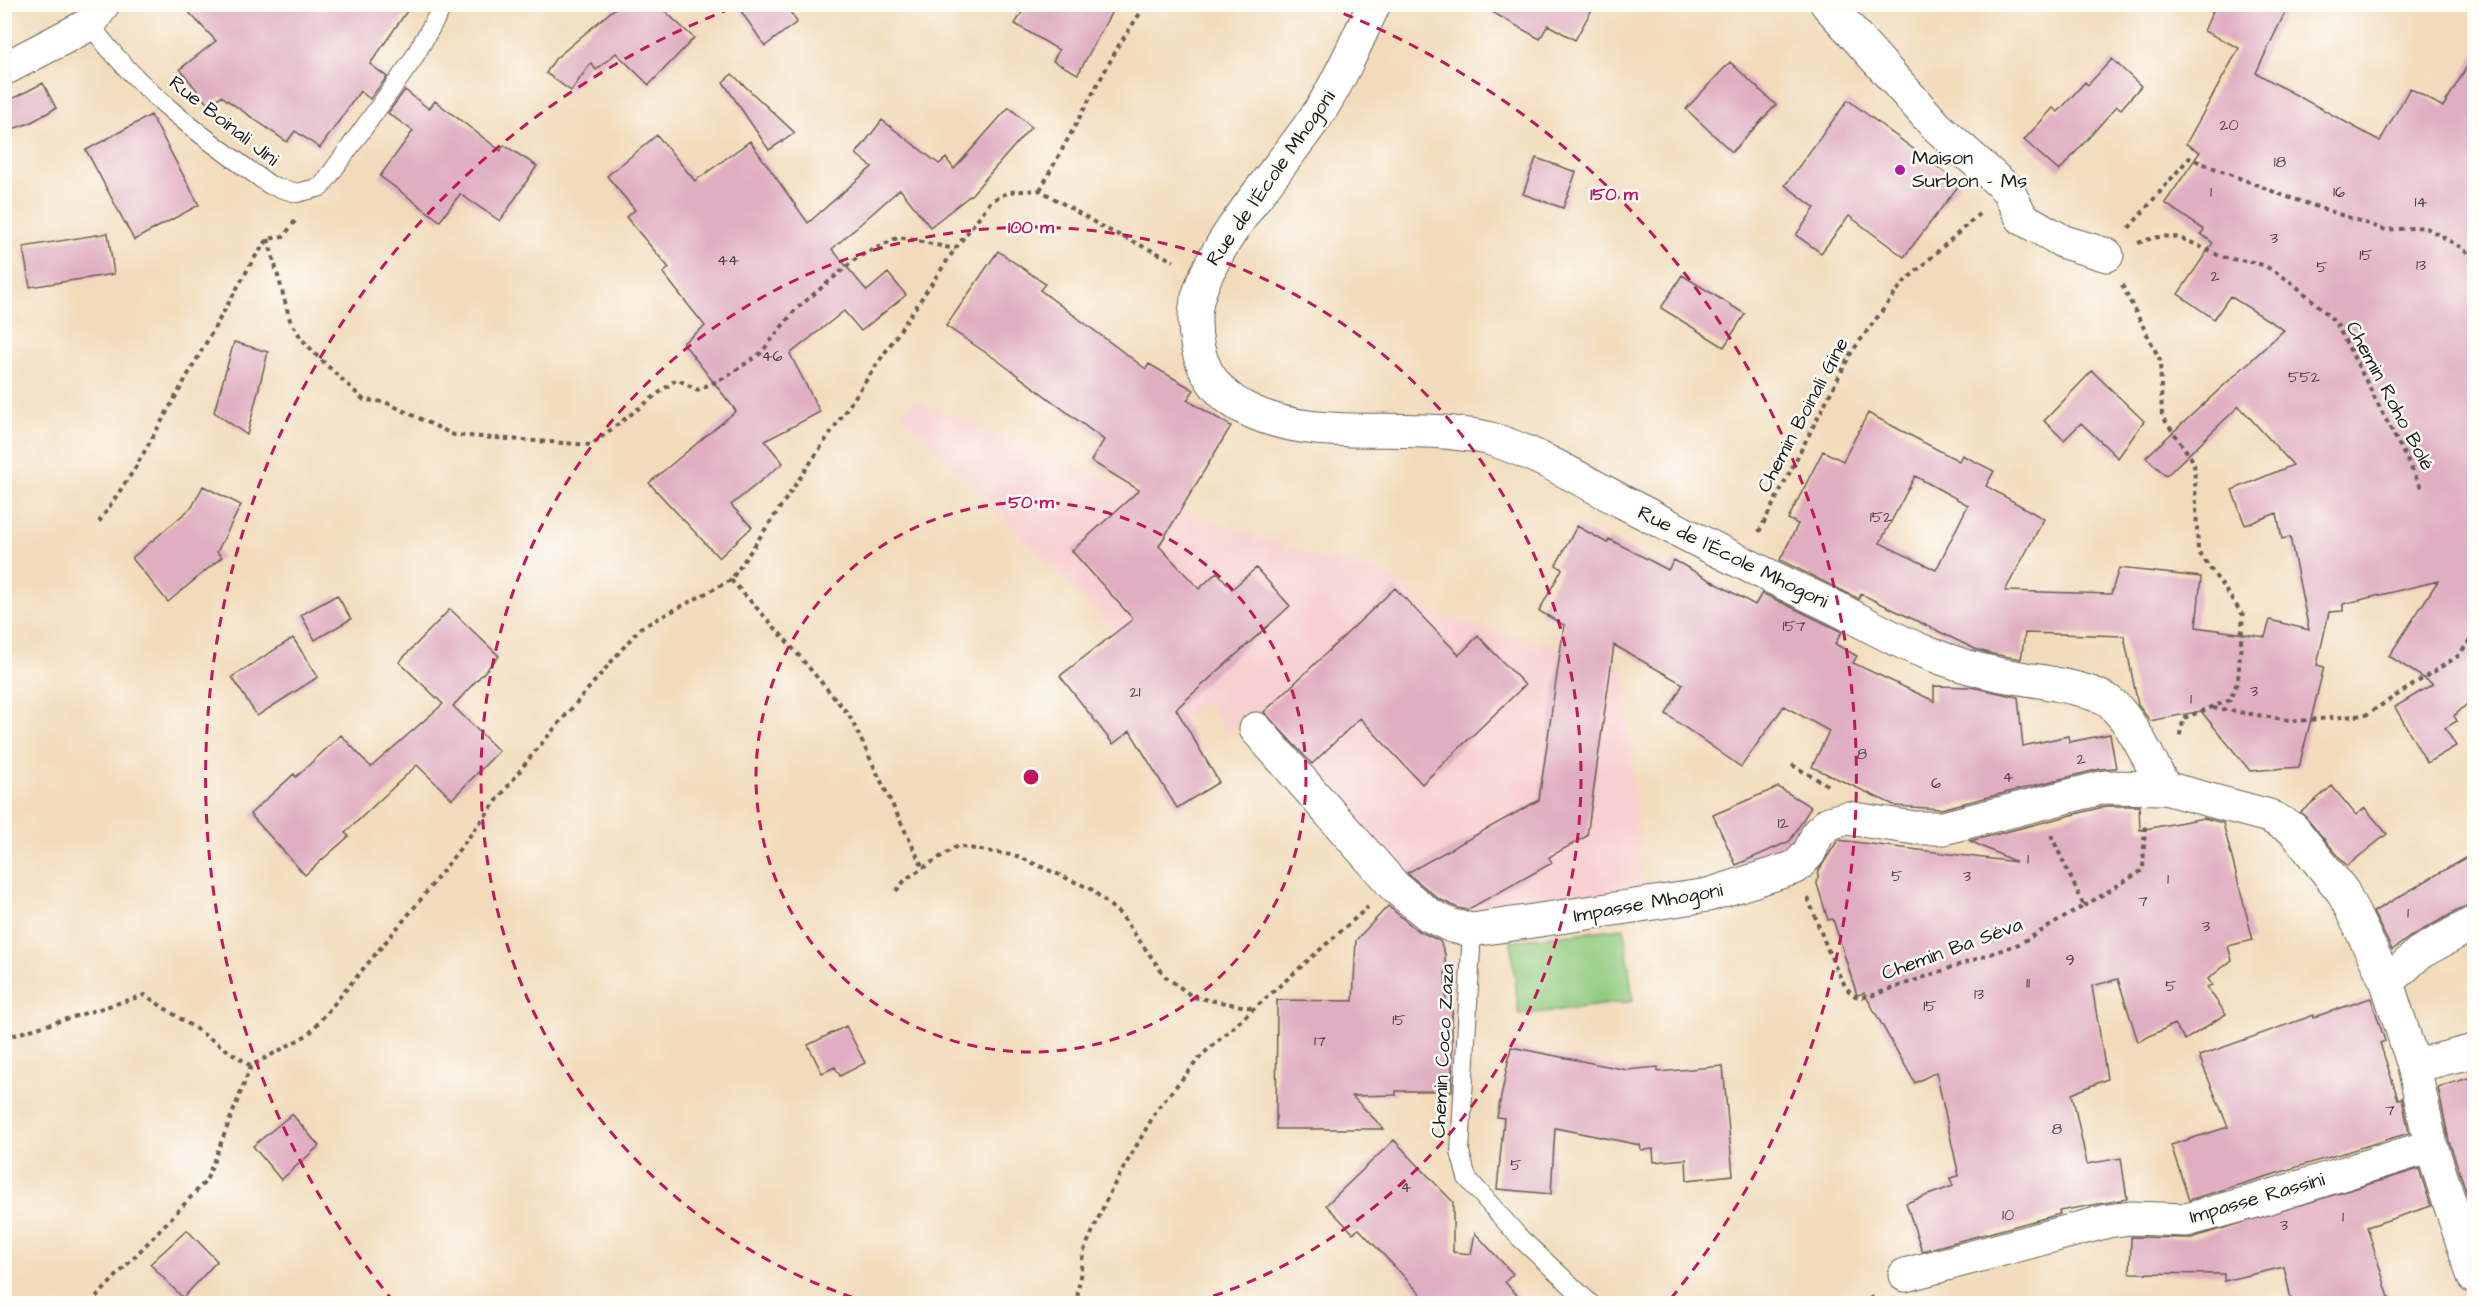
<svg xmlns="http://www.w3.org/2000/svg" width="2479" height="1308" font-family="'Architects Daughter',sans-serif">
	<rect width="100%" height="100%" fill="#fdfcf7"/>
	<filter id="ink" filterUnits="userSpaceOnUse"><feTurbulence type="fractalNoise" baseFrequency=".0167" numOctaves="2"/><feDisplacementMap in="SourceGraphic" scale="12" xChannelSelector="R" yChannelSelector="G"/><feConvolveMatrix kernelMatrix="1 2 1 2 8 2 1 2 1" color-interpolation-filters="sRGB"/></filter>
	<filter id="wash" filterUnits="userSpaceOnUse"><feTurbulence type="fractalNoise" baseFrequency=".008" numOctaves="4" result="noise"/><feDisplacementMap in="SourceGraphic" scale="24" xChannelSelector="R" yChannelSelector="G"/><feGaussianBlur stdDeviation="1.35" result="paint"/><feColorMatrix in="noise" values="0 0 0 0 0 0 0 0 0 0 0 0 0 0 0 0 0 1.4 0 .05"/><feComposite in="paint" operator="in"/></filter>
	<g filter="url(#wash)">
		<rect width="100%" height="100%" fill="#f2dbbb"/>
		<!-- built -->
		<path fill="#f7d0cf" d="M916,400l264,110 146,49h20l51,21 41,35 177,48 10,10 17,214 -177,36 -55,-32 -157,-173 -26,15 -20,-32 -24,17 -80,-99 -202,-205z"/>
		<!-- green -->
		<path fill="#92cb7f" stroke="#57744e" stroke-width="1.5" d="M1624,928l9,73 -114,14 -8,-74z"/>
		<g id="blocks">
			<!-- building -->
			<path fill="#e0aec1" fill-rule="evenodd" d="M181,4h231l-42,60 17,13 -17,22 -10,-8 -40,57 -25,-17 -8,11 -66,-46 -12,10 -29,-37 36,-28z
				M620,4h37l37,34 -45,47 -33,-32 -20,17 -5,-7 -20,28 -25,-18 9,-14z
				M736,4h49l12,18 -32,24z
				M1027,4h89l-38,70 -25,-13 6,-11 -44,-26z
				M1478,4h117l-20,36 -27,-15 -8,14z
				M2216,4h73l-33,69 124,68 30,-53 33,19 32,-54v644l-21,19 3,5 -12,7 11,18 -29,17 -32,-56 38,-23 -44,-28 49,-75 -95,23v7l-14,1 -12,53 7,2 -25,100 -49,4 -49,-60 -51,10 -12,-16 -14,-69 -99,-3 -4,26 -29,-5 -17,-5 -114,-55 -2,5 -79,-39 18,-36 -10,-5 35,-68 20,10 25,-48 91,48 3,-6 32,16 -8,15 58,33 -39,72 106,3 8,-26 82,9 -5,50 69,10 5,-17 39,10 -19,-93 -8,2 -5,-26 -32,12 -13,-35 61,-25 -54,-59 -73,70 -20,-19 138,-127 -54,-34 -16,23 -36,-25 35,-51 -12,-9 3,-4 -39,-27 35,-51 -14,-8 53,-96 -35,-17zM1915,476l53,29 -32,65 -56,-27z
				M2112,59l29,27 -20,23 -4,-3 -58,65 -35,-31 29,-32 5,4 27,-30 3,3z
				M1730,62l46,43 -44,47 -46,-43z
				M732,74l63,59 -26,17 -46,-68z
				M43,83l13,25 -26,15 -26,9v-29z
				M405,90l24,19 6,-8 66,50 3,-6 33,21 -37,55 -40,-27 -20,27 -60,-45 33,-45 -25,-18z
				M1848,100l112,84 -56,73 -55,-41 -28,37 -25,-18 19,-27 -30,-23z
				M1009,107l22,20 -59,67 -42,33 -30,-38 -68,60 35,42 21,-18 18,22 -45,36 -17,-20 -54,43 30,58 -55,29 18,22 -52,42 21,22 -33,31 -70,-75 87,-72 -53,-68 22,-17 -42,-53 6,-5 -43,-51 9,-7 -28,-34 50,-41 38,46 55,-40 58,82 64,-56 -16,-13 26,-34 57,44 7,-6 8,11z
				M151,115l48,90 -65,35 -48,-90z
				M1536,158l40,14 -13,36 -40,-14z
				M108,233l6,41 -84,13 -7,-40z
				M998,251l47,33 -5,6 106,79 3,-5 45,26 -7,10 44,26 -72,120 40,43 18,-17 15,17 24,-21 34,38 -114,103 43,73 -42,26 -47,-77 -17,13 -53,-68 73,-57 -61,-68 67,-61 -48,-29 13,-21 -107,-80 -51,-34z
				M1682,275l63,39 -21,33 -63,-39z
				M234,342l34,10 -21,83 -33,-23z
				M2092,371l52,50 -26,37 -37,-35 -17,17 -20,-19z
				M203,486l38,19 -24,47 5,5 -54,45 -36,-44 60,-51z
				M1577,526l30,17 2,-4 59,31 6,-10 81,45 7,-12 60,29 20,10 -7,12 22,12 -4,7 81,38v-15l37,1 47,10 5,49 45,-10 1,6 41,-8 6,34 -16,1 -159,40 -45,-3 -84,-39 17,-36 -45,-25 -43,61 -75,-53 17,-30 -69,-39 -27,191 -38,21 3,6 -85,47 -9,-2 -19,-9 -32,-26 132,-73 25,-175 -25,-14 23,-42 -6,-4z
				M1395,588l64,67 19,-19 47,49 -103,99 -62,-66 -48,46 -48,-52z
				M337,595l14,24 -36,21 -14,-25z
				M450,609l49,47 -46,50 46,45 -47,48 -35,-34 -72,68 4,3 -44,39 -55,-61 44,-40 2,3 45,-42 30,32 72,-63 -44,-42z
				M293,638l25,39 -61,39 -25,-39z
				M2332,786l24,29 9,-7 22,26 -40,32 -46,-54z
				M1778,787l33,20 -21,34 -54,24 -23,-50z
				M2107,806h32l1,24 64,-12 19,5 30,117 -25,6 4,14 -24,19 4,6 -5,2 19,27 -41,26 -11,-16 -36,18 -20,-63 -26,7 15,93 -35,15 15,70 34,-6 6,41 -68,12 1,3 -138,37 -16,-48 47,-17 -3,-8 9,-2 -23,-104 -21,11 -51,-90 -7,2 -24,-76 -5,1 -11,-36 2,-14 19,-30 178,22 -46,-21z
				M2475,852v49l-65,36 -18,13 -19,-38z
				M1388,906l29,24 23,11 5,13 1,53h6v84h-56v4l-44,1 32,33h-108l1,-129 76,1 3,-61z
				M2371,998l14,43 -5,2 18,56 4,-1 7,35 -220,67 -18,-55 57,-18 -29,-71 115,-41v2z
				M846,1026l19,37 -25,13 -5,-9 -13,6 -14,-28z
				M1511,1047l116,23 31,-3v5l65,-6 10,109 -46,5 -1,-21 -32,3 -1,-13 -12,1 -1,-5 -85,-17 -4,66 -54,-5 7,-71 -7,-1z
				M2469,1078h6v113l-8,3 -18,-53 -11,-54z
				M292,1114l27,32 -38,34 -28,-34z
				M1394,1140l59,62v50l18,2 4,-21 38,41 -8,8 20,22h-95l-71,-75 -6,4 -27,-28z
				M2419,1169l12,37 -64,21 24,77h-99l-8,-37 -60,14v-7l-94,-1 1,-36 60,1z
				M187,1230l30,31 -34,37 -33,-34z"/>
		</g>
	</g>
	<g filter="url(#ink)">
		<use href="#blocks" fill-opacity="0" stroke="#675f54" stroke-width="1.5"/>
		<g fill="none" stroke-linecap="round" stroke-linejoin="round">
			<!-- service casing -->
			<g stroke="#675f54" stroke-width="20">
				<path id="service" d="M90,24c47,66 115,115 180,161l27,8 24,-6 91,-126 32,-57
					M1472,930l-12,222 7,26 53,60 71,66"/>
			</g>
			<!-- minor casing -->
			<g stroke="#675f54" stroke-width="35">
				<path id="minor" d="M1374,4c-16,35 -31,69 -51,102 -34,55 -126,148 -128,210 -1,40 14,75 51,93 63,32 140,16 208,24 12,2 25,2 37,6 48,15 92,42 136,65 67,35 135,69 203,101 32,16 62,34 95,47 23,9 47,17 72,22 29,6 96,12 116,31 21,19 37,58 52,83
					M1827,4l109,122 71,63 15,29 42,24 43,13
					M4,69l86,-45 13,-20
					M1256,729l139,158 34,28 23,11 20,4 236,-35 88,-28 13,-14 9,-20 11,-10 18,-5 68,10h28l162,-41 60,1 104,28 24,13 50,63 44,91 27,83 17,80 43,131
					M2387,983l32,-30 55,-30
					M2414,1066l60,-15
					M1905,1275l203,-54 23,-3 55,2 70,-19 175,-55"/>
			</g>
			<!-- path -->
			<path stroke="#675f54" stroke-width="4" stroke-dasharray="4.5 4.5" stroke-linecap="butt" d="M1040,190l79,-145 27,-41
				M2129,228l60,-70 93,37 104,35 39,-3 39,22 10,11
				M268,239l22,81 11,18 17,19 46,43 21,2 69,33 137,10 86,-66 20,11 29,-13 35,-24 34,-43 63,-53 41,-20 56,12
				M2138,243c38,-15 49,-1 82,13 12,5 24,3 36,7 24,6 63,42 80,60l86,166
				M2122,285l38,75 2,56 32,46 4,89 45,64 -5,65 -8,20 -46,18 -5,20
				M99,522l35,-52 119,-210 15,-21 16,-3 11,-15
				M1759,532l92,-179 51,-69 77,-70
				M731,580l47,51 71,84 74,153
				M2213,708l82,13 71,-6 92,-59 16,-21
				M1792,765l37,21
				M896,891l10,-12 51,-33 60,10 74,33 30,26 44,61 28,21 59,11
				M1808,898c8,20 29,82 43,95 6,7 15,3 22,2l146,-51 65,-38 -33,-71
				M2084,906l59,-36 2,-48
				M4,1038l141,-43 106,71
				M90,1304l116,-123 45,-115 58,-32 109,-131 114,-148 108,-127 91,-48 224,-331 36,-48 18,-9 31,-2 64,38 70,33
				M1080,1304l-3,-4 6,-47 27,-61 48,-84 44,-53 166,-148
				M1862,1304l15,-10"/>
			<!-- service -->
			<use href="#service" stroke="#fff" stroke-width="18"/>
			<!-- minor -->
			<use href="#minor" stroke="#fff" stroke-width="33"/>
		</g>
	</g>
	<!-- distance rings -->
	<g fill="none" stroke="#c2185b" stroke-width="3" stroke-dasharray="10 8">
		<circle cx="1031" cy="777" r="275"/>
		<path d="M870 1303A550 550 0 1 1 1192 1303"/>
		<path d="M394 1302A825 825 0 0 1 735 7M1327 7A825 825 0 0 1 1668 1302"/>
	</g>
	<!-- markers -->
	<circle fill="#b5179e" stroke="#fdfcf7" stroke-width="2" cx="1900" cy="170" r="6"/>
	<g text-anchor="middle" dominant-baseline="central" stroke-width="5" stroke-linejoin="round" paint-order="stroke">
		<!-- number labels -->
		<g font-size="16" fill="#4d4045">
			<text x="2229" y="125">20</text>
			<text x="2280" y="162">18</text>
			<text x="2211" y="192">1</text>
			<text x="2339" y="192">16</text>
			<text x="2421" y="202">14</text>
			<text x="2274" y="238">3</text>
			<text x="2366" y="255">15</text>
			<text x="728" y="260">44</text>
			<text x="2421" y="265">13</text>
			<text x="2322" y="267">5</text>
			<text x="2215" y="276">2</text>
			<text x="772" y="356">46</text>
			<text x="2304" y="377">552</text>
			<text x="1881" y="517">152</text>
			<text x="1794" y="626">157</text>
			<text x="2254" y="691">3</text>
			<text x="1135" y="692">21</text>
			<text x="2191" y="699">1</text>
			<text x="1862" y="754">8</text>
			<text x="2081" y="759">2</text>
			<text x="2008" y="777">4</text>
			<text x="1936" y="783">6</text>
			<text x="1783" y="823">12</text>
			<text x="2028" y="859">1</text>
			<text x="1897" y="876">5</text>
			<text x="1967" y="876">3</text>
			<text x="2168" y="879">1</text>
			<text x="2143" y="901">7</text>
			<text x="2408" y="913">1</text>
			<text x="2206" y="926">3</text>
			<text x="2070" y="960">9</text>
			<text x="2028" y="983">11</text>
			<text x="2171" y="986">5</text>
			<text x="1979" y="994">13</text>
			<text x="1930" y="1006">15</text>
			<text x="1399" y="1020">15</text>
			<text x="1320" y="1041">17</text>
			<text x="2390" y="1110">7</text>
			<text x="2057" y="1129">8</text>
			<text x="1516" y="1165">5</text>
			<text x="1406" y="1187">4</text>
			<text x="2008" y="1215">10</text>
			<text x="2343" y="1217">1</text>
			<text x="2284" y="1225">3</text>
		</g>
		<!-- street labels -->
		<g font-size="20" fill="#1c1c1c" stroke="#fdfcf7">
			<text transform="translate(224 121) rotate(38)">Rue Boinali Jini</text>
			<text transform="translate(1271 178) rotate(-55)">Rue de l'École Mhogoni</text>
			<text transform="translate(2390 396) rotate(62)">Chemin Roho Bolé</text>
			<text transform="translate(1803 415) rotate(-62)">Chemin Boinali Gine</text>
			<text transform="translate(1733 557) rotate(26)">Rue de l'École Mhogoni</text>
			<text transform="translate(1648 903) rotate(-10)">Impasse Mhogoni</text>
			<text transform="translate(1952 949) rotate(-20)">Chemin Ba Séva</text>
			<text transform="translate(1443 1051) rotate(-87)">Chemin Coco Zaza</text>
			<text transform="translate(2257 1198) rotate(-16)">Impasse Rassini</text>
		</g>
		<!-- poi labels -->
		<g font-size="20" fill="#1c1c1c" stroke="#fdfcf7" text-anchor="start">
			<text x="1912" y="158">Maison<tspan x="1912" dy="23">Surbon - Ms</tspan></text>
		</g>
	</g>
	<circle cx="1031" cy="777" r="9" fill="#c2185b" stroke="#fdfcf7" stroke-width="3"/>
	<g font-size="18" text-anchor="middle" font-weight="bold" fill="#c2185b" stroke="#fdfcf7" stroke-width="5" stroke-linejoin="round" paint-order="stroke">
		<text x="1614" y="200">150 m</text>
		<text x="1031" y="233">100 m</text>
		<text x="1031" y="508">50 m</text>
	</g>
	<!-- margin -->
	<rect width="2479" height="1308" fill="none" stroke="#fdfcf7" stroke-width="24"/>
</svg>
